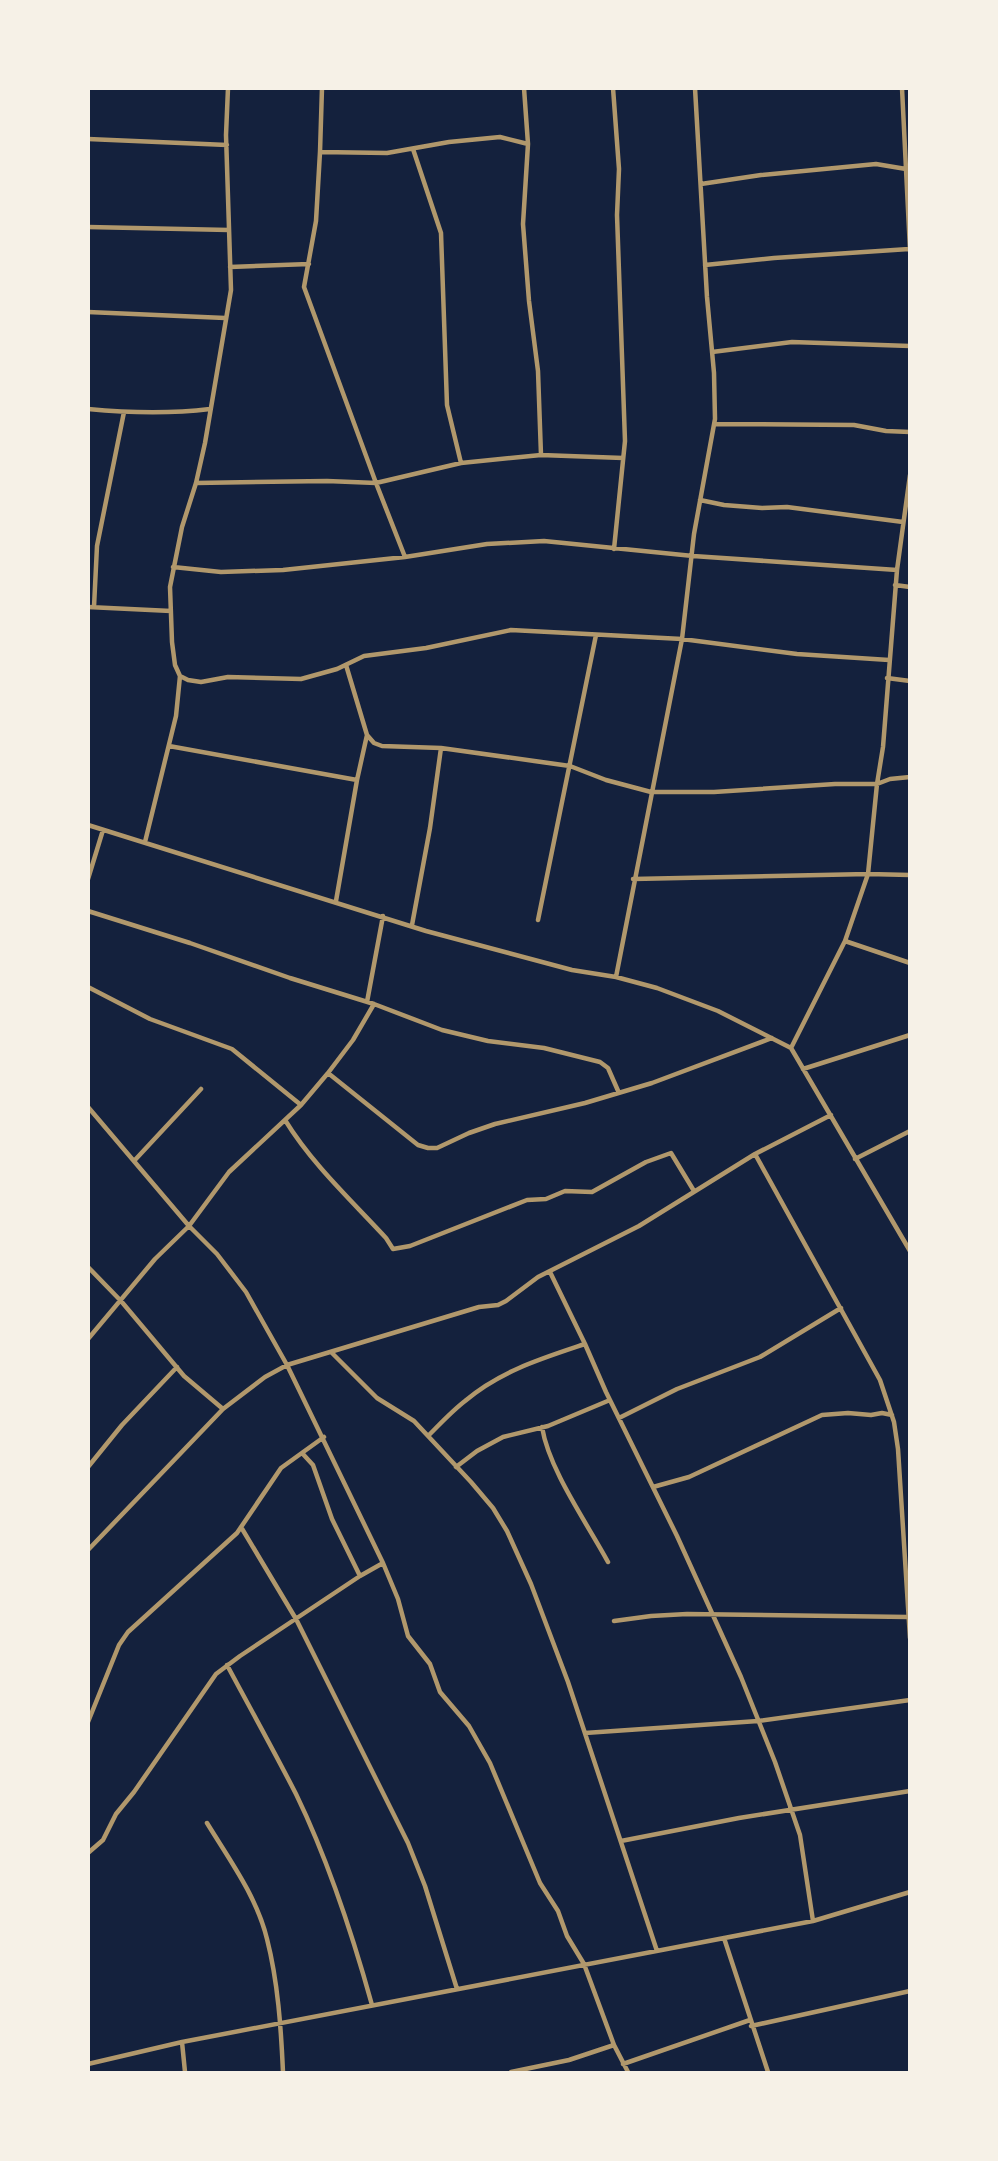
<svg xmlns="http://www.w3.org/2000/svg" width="998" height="2161" font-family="'Crimson Pro',serif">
	<rect width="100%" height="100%" fill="#14213d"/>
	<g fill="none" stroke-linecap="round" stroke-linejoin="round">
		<!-- minor -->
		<path stroke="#b1986c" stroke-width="4.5" d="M613,88l6,81 -2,46 8,226 -11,108
			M902,88l8,162
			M88,139l139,6
			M413,149l28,84 6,172 14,58
			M320,152l2,-64
			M701,184l60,-9 115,-11 30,5
			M88,227l141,3
			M705,265l69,-7 135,-9
			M230,267l79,-3
			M88,312l137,6
			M712,352l80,-10 118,4
			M88,409c42,4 81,5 122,0
			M714,424l140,1 32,6 24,1
			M541,455l82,3
			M910,475l-13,95 -14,177 -6,37 -9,90 -23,67 -54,107 119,203
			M196,483l131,-2 49,2 85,-20 80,-8 -3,-84 -9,-70 -6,-77 5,-80 -4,-56
			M700,500l24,5 38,3 25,-1 116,15
			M405,557l-29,-74 -72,-196 12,-66 4,-69 67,1 62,-11 51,-5 28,7
			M173,567l48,5 62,-2 122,-13 82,-13 57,-3 149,15 204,14
			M895,585l15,2
			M88,607l83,4
			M94,607l3,-61 27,-134
			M346,665l21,70 7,8 8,3 59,2 129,18 36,14 45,12h63l121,-8h42l13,-5 20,-2
			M180,676l8,4 13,2 27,-5 73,2 36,-10 27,-13 62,-8 85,-18 171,9 115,15 92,6
			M887,678l23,3
			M169,746l188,34
			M88,825l338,106 146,39 44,7 41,11 61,23 73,37
			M145,842l31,-126 4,-40 -5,-11 -3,-23 -2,-55 12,-60 14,-44 9,-40 26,-153 -5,-155 2,-47
			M88,879l15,-49
			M633,879l235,-5 42,1
			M336,901l21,-121 10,-45
			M88,911l102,32 100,35 84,26 -21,36 -25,33
			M538,920l58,-285
			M412,925l18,-97 11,-80
			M845,941l65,22
			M616,977l66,-338 12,-105 21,-115 -1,-46 -7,-76 -12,-209
			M88,987l62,32 82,30 69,56
			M367,1002l16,-86
			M374,1004l68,26 46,11 56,7 56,14 8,6 11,25
			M803,1069l107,-34
			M88,1107l101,119 28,28 29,38 41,73 96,198 15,36 10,37 22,28 10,28 29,34 21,37 50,120 18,28 9,25 17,28 30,81 14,27
			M285,1120c27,44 66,80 101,118l7,11 17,-3 117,-46 19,-1 19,-8 27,1 54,-30 25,-9 23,38
			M755,1154l125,226 14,42 4,27 12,189
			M855,1159l55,-28
			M134,1161l67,-72
			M88,1267l33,34 63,75 39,33
			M550,1272l35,72 21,48 71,144 64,141 34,85 25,73 13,86
			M88,1339l67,-80 34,-33 40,-54 72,-67 27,-32 90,72 10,3h9l32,-15 26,-9 90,-21 67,-20 120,-45
			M332,1353l45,45 37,23 57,61 22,26 14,23 24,53 37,98 89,269
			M619,1418l58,-29 83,-32 81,-49
			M542,1427c7,43 45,96 66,135
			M428,1436c12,-12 24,-25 37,-35 35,-30 78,-43 120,-57
			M302,1453l11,12 19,54 28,57
			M88,1467l34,-42 55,-58
			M456,1467l21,-16 26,-14 45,-11 62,-26
			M653,1487l36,-10 133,-62 26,-2 23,2 11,-2 10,2
			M241,1527l55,92 112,224 17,43 32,103
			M88,1550l135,-141 42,-32 22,-12 192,-58 19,-2 8,-4 32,-24 101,-51 116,-72 76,-39
			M614,1621l37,-5 36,-2 221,3
			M227,1665c23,43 47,86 69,129 33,68 56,139 76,211
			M88,1722l31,-77 9,-13 109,-99 44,-65 43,-31
			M585,1733l173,-12 152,-21
			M207,1823c22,36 50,74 60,116 11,43 14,89 16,133
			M621,1841l118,-23 171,-27
			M88,1853l15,-13 13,-26 18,-22 82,-118 24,-18 120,-80 23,-13
			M724,1938l44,134
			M751,2026l159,-35
			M182,2042l3,30
			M88,2064l94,-22 631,-121 97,-29
			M623,2064l127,-44
			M511,2072l58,-12 45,-15"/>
	</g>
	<!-- border -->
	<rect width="998" height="2161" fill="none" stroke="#f6f1e7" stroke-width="180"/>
</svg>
